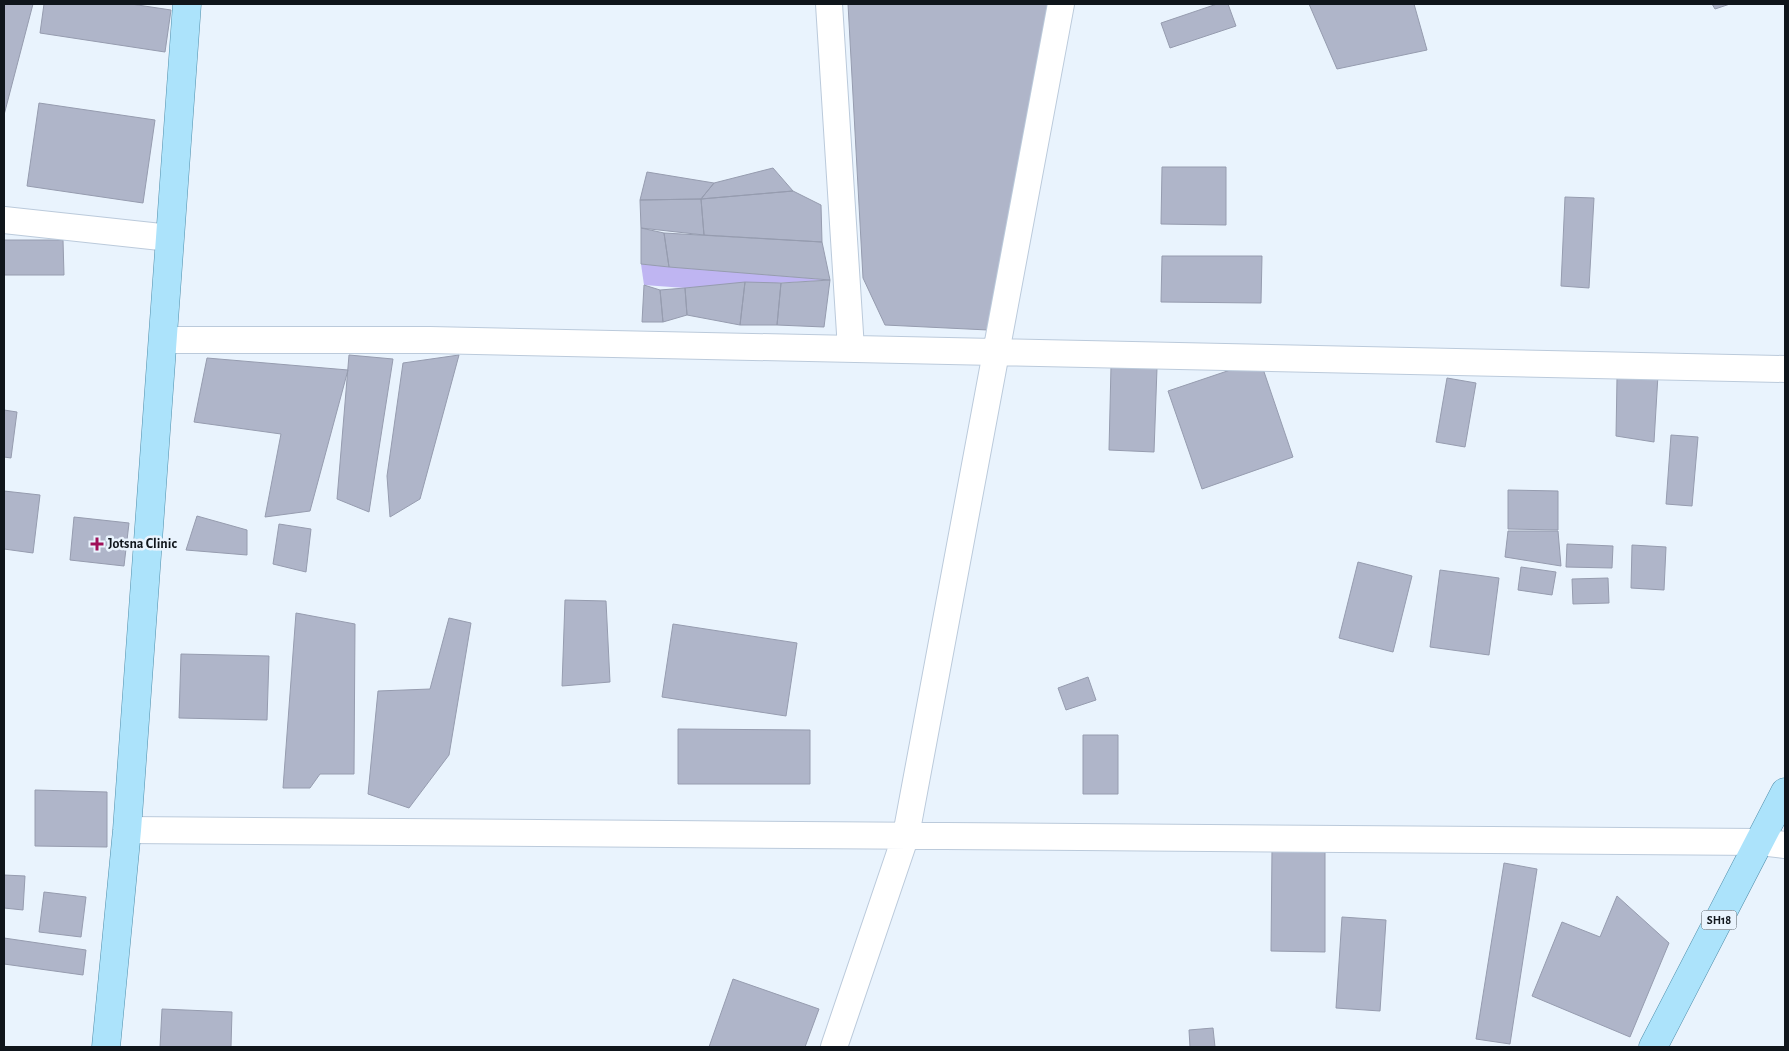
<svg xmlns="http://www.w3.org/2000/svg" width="1789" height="1051" font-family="'Alegreya Sans',sans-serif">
	<rect width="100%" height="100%" fill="#e9f3fd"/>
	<!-- green -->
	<path fill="#bfb5f2" d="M641,264l189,16 -145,8 -41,-3z"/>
	<!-- building -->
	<path fill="#afb5c9" stroke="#969caf" d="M4,4h29l-29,111z
		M44,4h87l40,6 -6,42 -125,-19z
		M848,4h204l-64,326 -103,-5 -22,-47z
		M1217,4h11l8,22 -66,22 -9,-25z
		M1309,4h105l13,46 -90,19z
		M1712,4h18l-15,5z
		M39,103l116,17 -12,83 -116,-17z
		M1162,167h64v58l-65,-1z
		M773,168l20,23 -92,8 13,-16z
		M647,172l67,11 -13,16 -61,1z
		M793,191l28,14 1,37 -118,-7 -3,-36z
		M1565,197l29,1 -5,90 -28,-2z
		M701,199l3,36 -63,-7 -1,-28z
		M641,228l23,5 5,34 -28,-3z
		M664,233l158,9 8,38 -161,-13z
		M4,240h59l1,35h-60z
		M1162,256h100l-1,47 -100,-1z
		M830,280l-6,47 -47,-2 4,-42z
		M745,282l-5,43 -53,-10 -2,-27z
		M745,282l36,1 -4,42h-37z
		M644,285l16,5 3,32h-21z
		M685,288l2,27 -24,7 -3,-32z
		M349,355l44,4 -24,153 -32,-13z
		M459,355l-39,144 -30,18 -3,-41 16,-113z
		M207,358l141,12 -38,141 -45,6 16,-83 -87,-12z
		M1260,360l33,97 -91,32 -34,-98z
		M1111,366l46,2 -3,84 -45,-2z
		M1658,375l-4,67 -38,-6 1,-58z
		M1447,378l29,5 -11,64 -29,-5z
		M4,410l13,2 -6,46 -7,-1z
		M1671,435l27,2 -6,69 -26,-2z
		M1508,490l50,1v39l-50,-1z
		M4,491l36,4 -7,58 -29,-4z
		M197,516l50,14v25l-61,-5z
		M74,517l55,6 -5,43 -54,-6z
		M279,524l32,5 -5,43 -33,-8z
		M1508,531h50l3,35 -56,-9z
		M1567,544l46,2 -1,22 -46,-1z
		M1632,545l34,2 -2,43 -33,-2z
		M1358,562l54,14 -19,76 -54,-14z
		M1521,567l35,5 -4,23 -34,-5z
		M1440,570l59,8 -10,77 -59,-8z
		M1608,578l1,25 -36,1 -1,-25z
		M565,600l41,1 4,81 -48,4z
		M296,613l59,11 -1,150h-34l-10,14h-27z
		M449,618l22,5 -22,132 -40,53 -41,-14 10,-103 52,-2z
		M673,624l124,19 -11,73 -124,-19z
		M181,654l88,2 -2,64 -88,-2z
		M1088,677l8,23 -30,10 -8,-22z
		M678,729l132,1v54h-132z
		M1083,735h35v59h-35z
		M35,790l72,2v55l-72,-1z
		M1272,849h53v103l-54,-1z
		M1504,863l33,6 -27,175 -34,-5z
		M4,875l21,1 -2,34 -19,-2z
		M44,892l42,5 -5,40 -42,-5z
		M1617,896l52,47 -39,94 -98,-41 30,-74 38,15z
		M1342,917l44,3 -6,91 -44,-3z
		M4,938l82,12 -3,25 -79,-11z
		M733,979l86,30 -14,38h-96z
		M162,1009l70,3 -1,35h-71z
		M1213,1028l2,19h-25l-1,-17z"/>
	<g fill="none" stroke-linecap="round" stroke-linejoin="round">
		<!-- street casing -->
		<g stroke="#bbcadb" stroke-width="28">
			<path id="street" d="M829,4l22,345
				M4,220l166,18
				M163,340h267l1355,29
				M127,830l1633,12 25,3
				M834,1047l72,-212 155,-831"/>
		</g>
		<!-- primary casing -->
		<g stroke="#518fab" stroke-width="29">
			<path id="primary" d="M106,1047l21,-217 60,-826
				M1653,1047l132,-255"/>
		</g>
		<!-- street -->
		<use href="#street" stroke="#fff" stroke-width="26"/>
		<!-- primary -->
		<use href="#primary" stroke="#ace3fb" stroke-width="28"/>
	</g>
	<!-- markers -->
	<path fill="#9f1059" stroke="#e9f3fd" stroke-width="2" d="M94.5 536.5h5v5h5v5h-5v5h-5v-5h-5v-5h5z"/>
	<g text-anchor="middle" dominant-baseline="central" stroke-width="5" stroke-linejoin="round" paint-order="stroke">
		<!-- shield labels -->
		<rect fill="#e9f3fd" stroke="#50585f" stroke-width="1" x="1701.5" y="910.5" width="35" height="19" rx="4"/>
		<g font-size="12" font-weight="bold" fill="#0f151b">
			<text x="1719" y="920">SH18</text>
		</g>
		<!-- poi labels -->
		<g font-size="14" font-weight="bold" fill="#0f151b" stroke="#e9f3fd" text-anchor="start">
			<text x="108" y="544">Jotsna Clinic</text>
		</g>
	</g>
	<!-- border -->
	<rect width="1789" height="1051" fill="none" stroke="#0f151b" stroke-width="10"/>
</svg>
